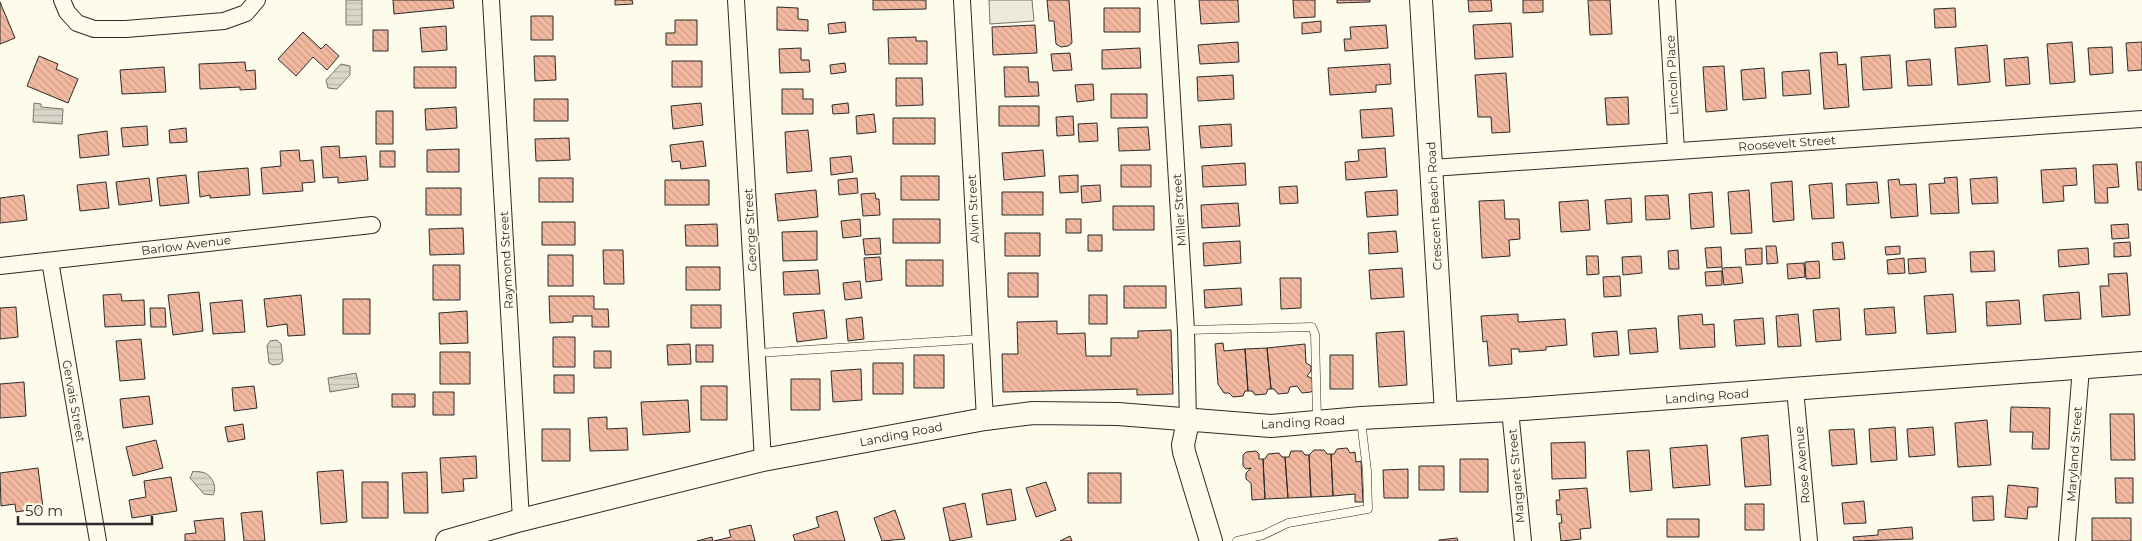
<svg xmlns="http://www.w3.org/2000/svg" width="2142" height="541" font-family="Montserrat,sans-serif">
	<defs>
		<pattern id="water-rules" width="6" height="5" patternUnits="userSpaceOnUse" patternTransform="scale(1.25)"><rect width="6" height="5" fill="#d8d7c9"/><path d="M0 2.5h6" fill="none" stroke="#bab9ad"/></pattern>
		<pattern id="building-back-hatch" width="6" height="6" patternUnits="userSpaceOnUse" patternTransform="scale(1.25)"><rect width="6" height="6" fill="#f2b8a0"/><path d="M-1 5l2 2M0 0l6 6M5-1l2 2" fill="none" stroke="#d09e8a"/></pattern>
	</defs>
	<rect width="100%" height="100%" fill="#fdfbea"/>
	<!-- parking -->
	<path fill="#eceadb" stroke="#74746e" d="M989,0h43l2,21 -44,3z"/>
	<!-- water -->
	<path fill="url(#water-rules)" stroke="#74746e" d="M346,0h16v25h-16z
		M341,64l9,2v9l-13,14 -9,-1 -2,-8z
		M34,103l7,1v3l22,2 -1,15 -29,-2z
		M277,340l4,4 2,17 -3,3 -7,1 -4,-2 -2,-17 3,-5z
		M356,373l3,14 -29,5 -2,-14z
		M193,471c2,1 5,0 8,1 10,1 17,14 12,23l-9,-1 -14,-16z"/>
	<!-- building -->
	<path fill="url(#building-back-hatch)" stroke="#2b2b2b" d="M393,0h60l1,8 -60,6z
		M615,0h17l1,4 -18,1z
		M873,0h53v9l-53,1z
		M1047,0h22l3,43 -4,3 -7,1 -5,-3 -2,-23h-5z
		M1199,0h39l1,22 -38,2z
		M1293,0h22v17l-21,1z
		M1337,0h33v2l-33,1z
		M1468,0h23l1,11 -23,1z
		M1523,0h20v12l-20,1z
		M1588,0h22l2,34 -22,1z
		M0,2l15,36 -15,6z
		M777,7l21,1v11l10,1v11l-31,-1z
		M1104,8h36v24h-36z
		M1955,8l1,19 -21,1 -1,-19z
		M531,16h22v24h-22z
		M675,20h22v25h-31v-12h9z
		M1321,21v11l-19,2v-11z
		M845,22l1,10 -17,2 -1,-10z
		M1511,23l2,34 -38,2 -2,-34z
		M1035,25l2,28 -44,2 -1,-28z
		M1386,25l2,23 -43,3 -1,-12h7l-1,-12z
		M446,26l1,24 -25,2 -2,-24z
		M373,30h15v21h-15z
		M303,32l18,17 5,-5 13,12 -12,14 -14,-13 -17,19 -18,-17z
		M916,37v4h11v23h-38l-1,-26z
		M1238,42l1,20 -39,2 -2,-19z
		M2072,42l3,40 -25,2 -3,-40z
		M2142,42v28l-14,1 -2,-28z
		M1987,45l3,37 -32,3 -3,-37z
		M2112,47l1,26 -23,2 -2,-27z
		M801,48v12h8l1,12 -30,1 -1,-24z
		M1140,48l1,20 -39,1v-19z
		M1837,52l1,13 8,-1 3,43 -25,2 -4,-56z
		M1070,53l2,17 -19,1 -2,-17z
		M1890,55l2,33 -29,2 -2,-33z
		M39,56l19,8 -2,5 22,10 -10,24 -41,-17z
		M534,56h21l1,24 -21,1z
		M2028,57l2,27 -24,2 -2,-27z
		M1930,59l2,26 -24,1 -2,-25z
		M672,61h30v26h-30z
		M245,62l1,9 9,-1 1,19 -16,1v-3l-40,2 -1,-25z
		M845,63l1,9 -15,2 -1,-9z
		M1390,64l1,20 -15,1v7l-46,3 -2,-27z
		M1724,66l3,44 -21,2 -3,-45z
		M164,67l2,25 -44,2 -2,-24z
		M414,67h42v21h-42z
		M1004,67h24l1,15h9l1,14 -34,1z
		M1764,68l2,30 -23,2 -2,-30z
		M1809,70l2,24 -28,2 -1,-24z
		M1506,73l4,59 -18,1 -1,-16h-13l-3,-42z
		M1233,75l1,24 -36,2 -1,-24z
		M896,78h26l1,27 -27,1z
		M1093,84l1,16 -17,2 -2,-17z
		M782,89h21v10h10v15h-31z
		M1111,94h36v24h-36z
		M1628,97l1,27 -22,1 -2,-27z
		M534,99h34v22h-34z
		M701,103l2,22 -30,4 -2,-23z
		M848,103l1,10 -16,1 -1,-9z
		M999,106h40v20h-40z
		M456,107l1,21 -31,2 -1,-21z
		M1392,108l2,28 -32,2 -2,-28z
		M376,111h17v33h-17z
		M874,114l2,18 -19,2 -1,-18z
		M1073,116l1,19 -17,1 -1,-19z
		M893,118h42v26h-42z
		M1097,123l1,18 -19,1 -1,-18z
		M1231,124l1,22 -31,2 -2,-22z
		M147,126l1,19 -25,2 -2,-19z
		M1148,127l2,23 -31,1 -1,-23z
		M186,128l1,14 -17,1 -1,-13z
		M808,130l4,41 -25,2 -2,-41z
		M107,131l2,24 -29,3 -2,-23z
		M569,138l1,22 -34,1 -1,-22z
		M703,141l3,25 -25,3 -1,-8 -8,1 -2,-17z
		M339,146l1,12 26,-2 2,24 -30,3v-6l-15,1 -2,-31z
		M1385,148l2,29 -41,3 -1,-18 14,-1 -1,-11z
		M459,149v23h-32v-22z
		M299,150l1,11 13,-1 2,22 -13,1 1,8 -40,3 -2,-26 20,-2 -1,-15z
		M1043,150l2,26 -41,4 -2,-27z
		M380,151h15v16h-15z
		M851,156l2,16 -22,3 -1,-17z
		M2136,162h6v28h-4z
		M1245,163l1,22 -43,2 -1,-21z
		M2117,164l2,23 -12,1 1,15h-13l-2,-38z
		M1121,165h30v22h-30z
		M248,168l2,27 -40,3v-3l-10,2 -2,-25z
		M2076,168l1,17 -14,1 1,15 -21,2 -2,-33z
		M186,175l3,28 -29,3 -3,-28z
		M1078,175v17l-18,1 -1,-17z
		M901,176h38v24h-38z
		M1957,177l2,36 -28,1 -2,-30 16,-1 -1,-5z
		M1997,177l1,26 -26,1 -2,-25z
		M149,178l3,23 -33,4 -3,-23z
		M539,178h34v24h-34z
		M857,178l1,15 -19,2 -1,-15z
		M1899,179l1,6 16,-1 2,32 -27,2 -3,-38z
		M665,180h44v25h-44z
		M1792,181l2,39 -21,2 -2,-39z
		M106,182l3,26 -29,3 -3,-26z
		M1877,182l2,21 -32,2 -1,-21z
		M1832,183l2,35 -22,1 -3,-34z
		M1100,185l1,16 -19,2 -1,-17z
		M1297,186l1,17 -18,1 -1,-17z
		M426,188h35v27h-35z
		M816,190l2,27 -40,4 -3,-27z
		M1397,190l1,25 -31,2 -2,-25z
		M1749,190l3,43 -21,1 -3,-42z
		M1002,192h41v23h-41z
		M1712,192l2,35 -23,2 -2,-35z
		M875,193l1,6h3l1,16 -17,1 -2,-22z
		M24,195l3,25 -27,3v-25z
		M1668,195l2,24 -24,1 -1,-24z
		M1631,198l1,24 -25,2 -2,-24z
		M1504,200l1,19h14l1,20 -11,1 1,16 -28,2 -3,-57z
		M1588,200l2,30 -29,2 -2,-30z
		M1238,203l2,23 -38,2 -1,-23z
		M1113,206h41v24h-41z
		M860,219l1,17 -18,2 -2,-17z
		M893,219h47v24h-47z
		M1066,219h15v14h-15z
		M542,222h33v23h-33z
		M717,224l1,22h-32l-1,-21z
		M2128,224l1,14 -17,1 -1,-14z
		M463,228l1,26 -34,1 -1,-26z
		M817,231v29l-34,1 -1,-29z
		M1396,231l2,21 -29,2 -1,-21z
		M1005,233h35v23h-35z
		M1088,235h14v16h-14z
		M880,238l1,16 -16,1 -2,-16z
		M1240,241l1,22 -37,3 -1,-23z
		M1843,242l2,17 -12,1 -1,-17z
		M2130,242l1,14 -17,1v-14z
		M1766,246h10l2,17 -11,1z
		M1900,246v8l-14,1 -1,-8z
		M1721,247l1,20 -15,1 -2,-20z
		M1762,248v16l-16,1 -1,-16z
		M2088,248l1,16 -30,3 -1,-17z
		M603,250h20l1,34h-20z
		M1678,250l1,19h-10l-1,-18z
		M1994,251l1,20 -24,1 -1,-20z
		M548,255h25v31h-25z
		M1586,256h12l1,18 -12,1z
		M1641,256l1,17 -19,2 -1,-18z
		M880,257l2,23 -16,2 -2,-24z
		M1904,258l1,15 -17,1 -1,-14z
		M1925,258l1,14 -17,2 -1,-15z
		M906,260h37v26h-37z
		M1819,261l1,17 -14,1 -1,-17z
		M1804,263l1,14 -17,2 -1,-15z
		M433,265h27v35h-27z
		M686,267h34v23h-34z
		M1741,267l2,16 -19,2 -2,-17z
		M1402,268l2,29 -33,2 -2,-29z
		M818,270l2,24 -36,1 -1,-23z
		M1722,271v14l-16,1 -1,-14z
		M1008,273h30v24h-30z
		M2127,273l3,42 -28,2 -2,-31h9l-1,-12z
		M1620,276l1,20 -17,1 -1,-20z
		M1280,278h21v30l-20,1z
		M860,281l2,17 -17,2 -2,-17z
		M1124,286h42v22h-42z
		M1241,288l1,17 -37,3 -1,-18z
		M199,292l4,39 -30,4 -5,-40z
		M2079,292l2,27 -36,2 -2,-26z
		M121,294l1,7 22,-1 1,25 -40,2 -2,-32z
		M1953,294l3,38 -29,2 -3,-38z
		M301,295l4,40 -17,1 -1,-12 -20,3 -3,-28z
		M1089,295h18v29h-18z
		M549,296h45v13h14l1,18h-17v-11h-19v6l-23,1z
		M343,299h27v35h-27z
		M242,300l3,32 -32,2 -3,-31z
		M2019,300l2,24 -34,2 -1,-24z
		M691,305h30v23h-30z
		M16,307l2,30 -18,2v-31z
		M1894,307l2,26 -30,2 -2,-26z
		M150,308h15l1,19h-15z
		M1839,308l2,32 -25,2 -3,-32z
		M824,310l3,28 -30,4 -4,-29z
		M467,311l1,32 -28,1 -1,-31z
		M1518,314v8l47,-3 2,26 -21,2v3l-27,2v-3h-8l1,15 -23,2 -2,-25 -4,1 -2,-26z
		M1702,314l1,11 11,-1 1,23 -35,2 -2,-33z
		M1798,314l3,32 -23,1 -2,-31z
		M862,317l2,22 -16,2 -2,-22z
		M1763,318l2,26 -29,2 -2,-26z
		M1057,321v13l28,-1 1,23h25v-18h27v-7l33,-1 2,64 -36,1v-6l-134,3 -1,-38h16l-1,-32z
		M1656,328l2,24 -28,2 -2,-24z
		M1404,331l3,54 -28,2 -3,-54z
		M1617,331l2,24 -25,2 -2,-24z
		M553,337h22v30h-22z
		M141,339l4,40 -25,2 -4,-40z
		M1223,343l1,8 21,-2 3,42h-3l-2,5 -10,1 -4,-4h-5l-6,-9 -3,-40z
		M690,344l1,20 -23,1 -1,-20z
		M1305,344l1,19 5,3v5l-4,5 6,3 1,10 -3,3 -9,1 -5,-7 -7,1 -2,6 -10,1 -4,-5h-3l-4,-41z
		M696,345h17v17h-17z
		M1267,348l4,41h-3l-2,5 -11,1 -3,-4h-4l-3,-42z
		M594,351h17v17h-17z
		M440,352h30v32h-30z
		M914,355h30v33h-30z
		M1330,355h23v34h-23z
		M873,363h30v31h-30z
		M861,369l1,31 -29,2 -2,-31z
		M554,375h20v18h-20z
		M791,379h29v31h-29z
		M24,382l2,34 -26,2v-34z
		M254,386l3,22 -23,3 -2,-23z
		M701,386h26v34h-26z
		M433,392h21v23h-21z
		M392,394h23v13h-23z
		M149,396l4,28 -30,4 -3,-29z
		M688,400l2,32 -47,3 -2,-33z
		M2011,407l39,1 -1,41h-17l1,-17h-23z
		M2110,414h24l1,46h-24z
		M607,417v12l20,-1 1,22 -38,1 -2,-33z
		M1987,420l4,45 -33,2 -3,-44z
		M243,424l2,15 -17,3 -3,-15z
		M1895,427l2,33 -26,2 -2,-33z
		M1933,427l2,28 -26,2 -2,-28z
		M542,429h28v32h-28z
		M1854,429l3,35 -25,2 -3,-36z
		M1768,435l3,50 -26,2 -4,-49z
		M156,440l7,28 -30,8 -7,-29z
		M1585,442l1,36 -34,1 -1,-36z
		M1707,445l3,40 -37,3 -3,-40z
		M1347,448l3,5 5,-1 1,10 5,-1 2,41h-8v-8l-22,2 -2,-42h3l3,-5z
		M1314,450h10l3,4h4l2,42 -22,1 -2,-42z
		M1649,450l3,40 -22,2 -3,-41z
		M1256,451l3,3v5h4l2,40 -13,1 -1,-17 -5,-4v-6l5,-5 -5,1 -3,-3v-11l3,-3z
		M1291,451h11l3,4h4l2,42 -23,1 -3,-41h4z
		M1279,453l3,4h3l3,41 -23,1 -2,-40h2l3,-5z
		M476,456l1,22 -14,1 1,12 -22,2 -2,-35z
		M1460,459h28v33h-28z
		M1419,466h25v24h-25z
		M38,468l5,40 -27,4 -1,-8 -14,2 -1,-33z
		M1408,469v29h-24l-1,-28z
		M343,470l4,52 -26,2 -4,-52z
		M427,472l1,41h-24l-2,-40z
		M1088,473h33v30h-33z
		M171,477l6,34 -45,7 -3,-18 17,-3 -2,-16z
		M2115,478h18v25h-17z
		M362,482h26v36h-26z
		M1046,482l10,28 -20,7 -10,-29z
		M2008,485l30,3 -1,19h-9l-1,12 -22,-2z
		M1587,488l4,40 -11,1 1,10 -20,2 -2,-18h3l-1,-9 -4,1 -1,-15h4l-1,-10z
		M1011,489l5,31 -29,5 -5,-31z
		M1993,496l1,24 -21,1 -1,-24z
		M1864,501l2,22 -22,1 -2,-21z
		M965,503l7,34 -22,4 -7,-33z
		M1745,504h19v26h-19z
		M895,510l10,29 -23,2 -8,-23z
		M262,511l3,30h-21l-3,-28z
		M837,511l8,30h-50l-2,-6 26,-8 -3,-10z
		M223,518l2,23h-40v-7l11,-1 -2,-12z
		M2092,518h39v23h-39z
		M1667,519h32v18h-32z
		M751,525l4,16h-41l17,-4 -2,-7z
		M1912,527l1,12 -59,2 -1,-4 25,-2v-5z
		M1070,536l2,5h-12z
		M712,537l1,4h-16z
		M1457,538l1,3h-19v-1z"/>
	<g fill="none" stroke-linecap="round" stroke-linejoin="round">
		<!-- lane casing -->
		<g stroke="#2b2b2b" stroke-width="9">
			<path id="lane" d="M1186,330l126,-3 3,7 2,85
				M757,353l223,-14
				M1237,541l26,-6 25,-12 80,-14 -1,-38 -6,-51"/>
		</g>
		<!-- street casing -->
		<g stroke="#2b2b2b" stroke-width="18">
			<path id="street" d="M62,0l5,12 10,11 17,6h32l98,-8 22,-8 11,-13
				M491,0l30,520
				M736,0l27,460
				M962,0l23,419
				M1166,0l20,330 2,91
				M1667,0l9,150
				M1432,168l710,-49
				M50,261l48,280
				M0,266l372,-41
				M1795,389l14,152
				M1510,410l13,131
				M2067,541l14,-173"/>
		</g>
		<!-- secondary casing -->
		<g stroke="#2b2b2b" stroke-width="24">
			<path id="secondary" d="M1421,0l25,413
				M1188,421l-5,24 1,7 27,89
				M447,541l74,-21 242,-60 222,-41 48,-6 85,1 153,12 90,-8 149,-8 632,-47"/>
		</g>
		<!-- lane -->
		<use href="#lane" stroke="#fdfbea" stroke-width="8"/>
		<!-- street -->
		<use href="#street" stroke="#fdfbea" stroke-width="16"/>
		<!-- secondary -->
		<use href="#secondary" stroke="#fdfbea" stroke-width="22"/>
	</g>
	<g text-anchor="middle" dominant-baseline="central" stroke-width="4" stroke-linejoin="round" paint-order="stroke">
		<!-- street labels -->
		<g font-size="12" fill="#2b2b2b" stroke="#fdfbea">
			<text transform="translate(1672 75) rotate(-93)">Lincoln Place</text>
			<text transform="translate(1787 143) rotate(-4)">Roosevelt Street</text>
			<text transform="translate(1434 206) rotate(-93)">Crescent Beach Road</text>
			<text transform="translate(973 209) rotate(-93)">Alvin Street</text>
			<text transform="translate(1179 210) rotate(-94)">Miller Street</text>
			<text transform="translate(750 230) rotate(-93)">George Street</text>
			<text transform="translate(186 245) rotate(-7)">Barlow Avenue</text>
			<text transform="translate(506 260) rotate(-93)">Raymond Street</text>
			<text transform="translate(1707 396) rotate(-4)">Landing Road</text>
			<text transform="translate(74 401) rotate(80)">Gervais Street</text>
			<text transform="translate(1303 422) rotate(-3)">Landing Road</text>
			<text transform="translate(901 434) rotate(-11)">Landing Road</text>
			<text transform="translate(2074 454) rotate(-86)">Maryland Street</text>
			<text transform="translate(1802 465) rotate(-95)">Rose Avenue</text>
			<text transform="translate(1516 476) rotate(-95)">Margaret Street</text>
		</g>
	</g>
	<!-- scale -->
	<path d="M18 516v8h134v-8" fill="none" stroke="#2b2b2b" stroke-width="2.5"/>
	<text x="25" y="516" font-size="15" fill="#2b2b2b" stroke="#fdfbea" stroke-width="4" paint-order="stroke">50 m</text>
</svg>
